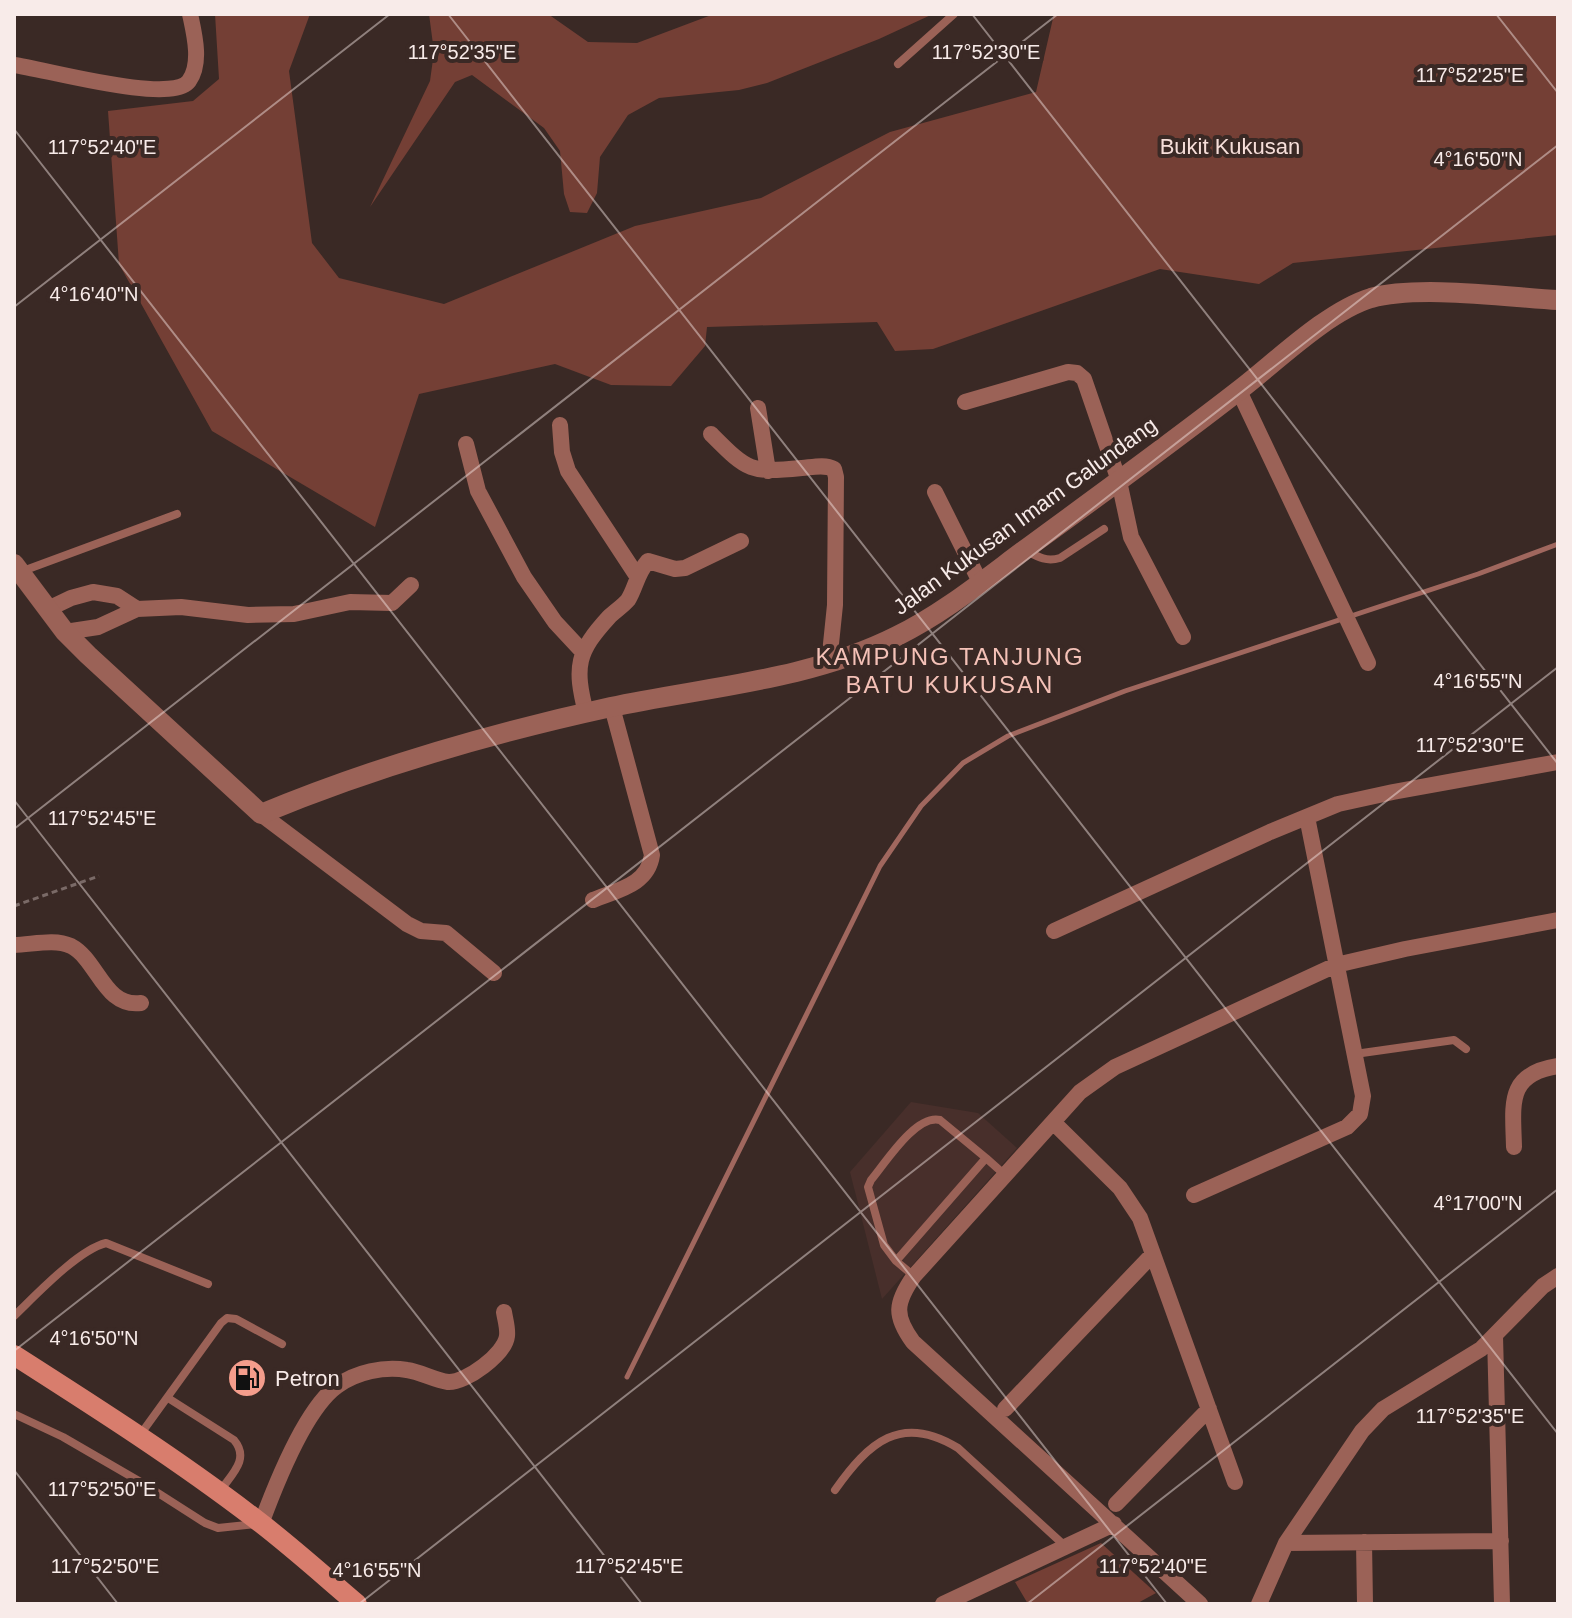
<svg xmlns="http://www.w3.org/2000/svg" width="1572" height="1618" font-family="Helvetica,sans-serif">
	<rect width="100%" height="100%" fill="#3a2925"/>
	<!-- built -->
	<path fill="#482f2b" d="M911,1102l67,11 39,35 -135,151 -32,-127z"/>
	<!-- green -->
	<path fill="#743f35" d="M215,14h95l-21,57 23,172 27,35 105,26 191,-78 126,-28 129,-66 146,-40 18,-78h504v221l-265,28 -34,21 -99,-15 -227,80 -38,2 -18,-29 -170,5 -2,19 -34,40 -60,-1 -56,-21 -136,30 -44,133 -163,-96 -93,-167 -11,-153 85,-10 26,-22z
		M429,14h119l40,28 49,1 77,-29h219l-54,25 -112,44 -28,7 -80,8 -31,17 -28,42 -3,36 -10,20 -17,-1 -6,-18 -4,-43 -16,-23 -72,-53 -17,7 -85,125 60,-126 4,-29z
		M1101,1543l55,50 -20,11h-108l-13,-22z"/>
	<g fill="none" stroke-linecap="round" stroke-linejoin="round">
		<!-- stream -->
		<path stroke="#a0675e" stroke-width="5" d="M627,1377l253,-511 41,-60 42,-43 45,-27 117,-45 353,-117 80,-30"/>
		<!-- path -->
		<path stroke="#7a6a67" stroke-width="3" stroke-dasharray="6 4" stroke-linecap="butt" d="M14,906l85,-30"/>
		<!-- service -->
		<path stroke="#9b6257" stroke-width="8" d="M898,64l56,-50
			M1025,550c13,7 21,12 35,8l44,-29
			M20,572l157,-58
			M1355,1054l99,-14 12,9
			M896,1261l-12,-16 -16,-58 3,-7c15,-18 45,-66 69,-60l46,38
			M914,1276l-18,-15 90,-103 19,17
			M14,1316c22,-21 64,-66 92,-73l102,41
			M168,1398l66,42c16,19 -2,34 -14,51
			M14,1414l49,23 81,47 61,39 13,5 39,-4
			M140,1435l81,-112 6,-5 9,1 46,25
			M835,1490c34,-48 66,-77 123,-42l107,98"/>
		<!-- minor -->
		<path stroke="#9b6257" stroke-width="16" d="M14,65c31,4 157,40 175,16 13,-18 5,-48 1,-67
			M1239,391l129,272
			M965,402l103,-30 9,1 7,6 35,102 12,56 52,100
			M758,408l10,63
			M560,425l2,27 6,19 69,105
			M711,434c37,37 38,39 91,34 11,-1 23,-4 32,1l2,8 -1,128 -6,58
			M466,444l12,47 46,86 31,45 27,29
			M935,492l45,90
			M48,609l23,-11 22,-6 24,4 20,13 44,-2 67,8 46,-1 56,-12 42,1 19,-18
			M65,632l33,-5 39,-18
			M586,713c-12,-47 -9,-61 23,-96 6,-6 14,-11 19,-17 8,-13 9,-27 20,-39l27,8 10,-1 56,-27
			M261,814l146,110 14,7 25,2 48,40
			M593,900c24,-10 55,-15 59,-45l-40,-148
			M1054,931l216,-99 68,-28 55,-12 165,-30
			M14,945c17,0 40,-7 57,1 27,14 33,62 70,57
			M1053,1122l67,66 20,30 95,264
			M1514,1147c-1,-43 -8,-73 44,-81
			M1194,1195l153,-68 13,-13 3,-18 -56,-279
			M1495,1336l7,268
			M1005,1409l148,-155
			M1116,1504l93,-95
			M261,1524c14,-38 44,-115 76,-138 19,-14 47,-20 70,-16 14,2 27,10 41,12 18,1 57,-28 59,-46 1,-8 -2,-17 -3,-24
			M1364,1542l1,62
			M1286,1543l215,-2
			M943,1604l171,-80
			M1200,1604l-287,-262c-19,-26 -18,-39 1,-66l166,-184 35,-25 221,-102 69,-16 153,-29
			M1259,1604l27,-61 76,-112 21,-22 98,-60 62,-63 15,-10"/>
		<!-- tertiary -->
		<path stroke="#9b6257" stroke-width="20" d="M14,564l51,68 23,23 173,159c113,-47 231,-81 350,-107 95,-20 199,-27 286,-71 49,-24 93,-61 137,-93 70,-51 140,-102 208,-155 36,-28 86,-77 129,-90 47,-13 136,-1 187,2"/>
		<!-- secondary -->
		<path stroke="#d87d6d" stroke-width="20" d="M14,1355c83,53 166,106 244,166 34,26 66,55 99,83"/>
	</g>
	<!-- ticks -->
	<path fill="none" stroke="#f8ebe9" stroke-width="2" stroke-opacity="0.45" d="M448,14l1110,1420M972,14l586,750M1496,14l62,79M14,129l1153,1475M14,307l376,-293M14,800l628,804M14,829l1044,-815M14,1351l1544,-1206M14,1470l104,134M359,1604l1199,-937M1027,1604l531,-415"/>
	<!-- icons -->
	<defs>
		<g id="fuel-disc" transform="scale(2)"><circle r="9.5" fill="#f49d8c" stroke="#3a2925"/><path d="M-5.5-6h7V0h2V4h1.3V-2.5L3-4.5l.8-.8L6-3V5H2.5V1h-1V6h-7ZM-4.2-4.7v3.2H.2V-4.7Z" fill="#111"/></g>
	</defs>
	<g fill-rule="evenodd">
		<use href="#fuel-disc" x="247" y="1378"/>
	</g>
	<g text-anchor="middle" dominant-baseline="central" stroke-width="8" stroke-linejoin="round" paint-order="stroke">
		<!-- park labels -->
		<g font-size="22" fill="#f6ded9" stroke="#3a2925">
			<text x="1230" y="146">Bukit Kukusan</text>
		</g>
		<!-- street labels -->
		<g font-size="22" fill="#f8ebe9" stroke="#3a2925">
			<text transform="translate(1025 516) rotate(-36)">Jalan Kukusan Imam Galundang</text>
		</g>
		<!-- poi labels -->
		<g font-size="22" fill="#f8ebe9" stroke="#3a2925" text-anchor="start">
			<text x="275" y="1378">Petron</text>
		</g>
		<!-- neighbourhood labels -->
		<g font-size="24" letter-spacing="2" fill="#f4c1b7" stroke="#3a2925">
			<text x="950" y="656">KAMPUNG TANJUNG<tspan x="950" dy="28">BATU KUKUSAN</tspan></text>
		</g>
	</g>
	<g font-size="20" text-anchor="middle" fill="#f8ebe9" stroke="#3a2925" stroke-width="8" stroke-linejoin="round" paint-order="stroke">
		<text x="462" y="59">117°52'35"E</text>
		<text x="986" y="59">117°52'30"E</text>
		<text x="1470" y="82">117°52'25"E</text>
		<text x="102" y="154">117°52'40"E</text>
		<text x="1478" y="166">4°16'50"N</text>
		<text x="94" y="301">4°16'40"N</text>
		<text x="1478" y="688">4°16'55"N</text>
		<text x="1470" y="752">117°52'30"E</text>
		<text x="102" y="825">117°52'45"E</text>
		<text x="1478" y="1210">4°17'00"N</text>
		<text x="94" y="1345">4°16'50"N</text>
		<text x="1470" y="1423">117°52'35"E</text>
		<text x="102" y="1496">117°52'50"E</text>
		<text x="105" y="1573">117°52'50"E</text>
		<text x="629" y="1573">117°52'45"E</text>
		<text x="1153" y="1573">117°52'40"E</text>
		<text x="377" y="1577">4°16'55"N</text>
	</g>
	<!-- border -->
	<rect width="1572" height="1618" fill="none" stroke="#f8ebe9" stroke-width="32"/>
</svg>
